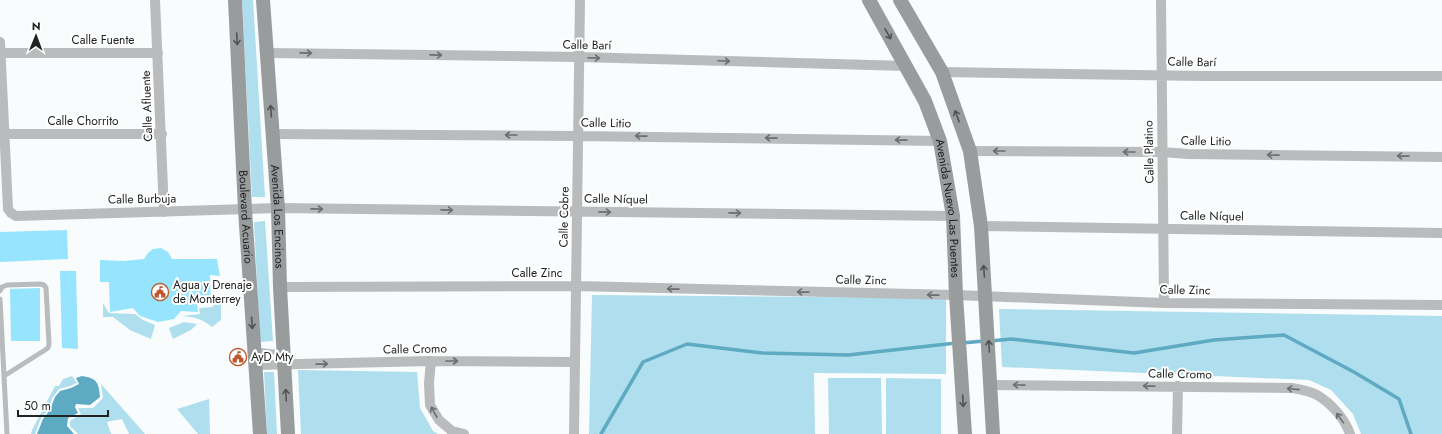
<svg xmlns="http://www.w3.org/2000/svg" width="1442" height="434" font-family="Jost,sans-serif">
	<rect width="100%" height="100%" fill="#f8fcfd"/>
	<!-- green -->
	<path fill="#afdeee" d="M242,0h11l12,197h-13z
		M265,221l8,120 -13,1 -6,-120z
		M592,295l354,3v76l-132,-1 1,61h-226z
		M214,299l7,1v20l-9,7c-10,-8 -17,-10 -30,-11l18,-2 -1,-6 14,-1z
		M103,303l6,10 26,1 8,6 12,5 -4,14 -21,-9 -17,-13h-10z
		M999,309l443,7v118h-81l-8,-20 -22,-24 -22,-10 -307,-13z
		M184,322l13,2 -6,6 -18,9 -4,-11z
		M298,370l119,2 3,36 13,23 5,3h-137z
		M264,372h10l3,62h-10z
		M72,376l5,7 -7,3 -11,3 -7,9 -3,11 -8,9 -6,16h-4l1,-4 23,-44h4l4,-7z
		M828,378h53l1,56h-53z
		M886,378l55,1v55h-55z
		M101,384l44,50h-16l-7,-15 -15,3 4,12h-33l-8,-8v-5l11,-7 -3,-6h15l10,-10z
		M209,399l1,35h-12l-21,-25z"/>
	<!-- water -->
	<path fill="#5daac2" d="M82,376c15,2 17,7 18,21l-10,8 -14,-1 -1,3 3,6 -10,5 -1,8 7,8h-37l6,-15 7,-9 5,-13 5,-6 11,-3 8,-4 -3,-6z"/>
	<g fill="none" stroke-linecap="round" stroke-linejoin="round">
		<!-- stream -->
		<path stroke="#5daac2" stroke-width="3.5" d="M990,341l21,-2 123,14 80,-13 70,-5 70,37 45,27 12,35
			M962,343l22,-2
			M601,434l42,-72 44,-18 75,9 86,2 108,-12"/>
	</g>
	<!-- building -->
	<path fill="#97e4fe" d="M67,230l1,29 -68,3v-30z
		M161,248l7,4 4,7h45l3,17 -10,-1 1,29 -14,-2 1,10 -17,-1 -7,8 -16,3 -18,-6 -7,-8 -23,4 -1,-30h-9v-22l24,1 20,-2 4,-6 5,-4z
		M60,271h16l2,78 -16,-1z
		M40,288v53h-29l-1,-52z"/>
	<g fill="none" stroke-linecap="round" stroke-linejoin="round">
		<!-- lane -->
		<path stroke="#b9bbbc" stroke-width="5" d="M0,291l2,-4 5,-2 33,-1 4,1 2,3 3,56 -1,4 -3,2 -41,26 3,58
			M0,299l4,77
			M256,350l26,3"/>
		<!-- street -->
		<path stroke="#b9bbbc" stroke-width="10" d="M155,0l9,212
			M1161,0l3,303
			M0,42l8,167 3,4 5,3 262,-8 675,8
			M0,53h158
			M267,53l312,4 328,9
			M942,72l262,4h238
			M5,134h157
			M273,134l305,2 362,5
			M970,151l192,1 26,2 254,3
			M981,226l461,7
			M280,287l296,-1 380,9 208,8 278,2
			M431,361l-2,22 1,22 9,15 13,11 12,3
			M255,365l176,-4 144,1
			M991,385l302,3c8,2 17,3 24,7 14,8 28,24 33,39
			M574,434l6,-434
			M1177,434l1,-48"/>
		<!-- secondary -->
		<g stroke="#999c9d" stroke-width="14">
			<path id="s1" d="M235,0l10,210 15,224"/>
			<path id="s2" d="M263,0l15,208 2,79 8,147"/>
			<path id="s3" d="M869,0l56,101 15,40 13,75 3,79 9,139"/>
			<path d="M900,0l42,72 28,79 11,75 12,208"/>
		</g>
	</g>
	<!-- one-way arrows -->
	<defs><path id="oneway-shaft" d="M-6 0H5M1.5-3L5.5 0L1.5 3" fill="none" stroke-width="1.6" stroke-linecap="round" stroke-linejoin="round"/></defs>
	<g stroke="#515353">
		<use href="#oneway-shaft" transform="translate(888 34) rotate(60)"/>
		<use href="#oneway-shaft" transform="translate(237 39) rotate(87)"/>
		<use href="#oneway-shaft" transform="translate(271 111) rotate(-94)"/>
		<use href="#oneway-shaft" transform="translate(957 116) rotate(-110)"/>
		<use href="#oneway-shaft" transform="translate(984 271) rotate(-94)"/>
		<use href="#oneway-shaft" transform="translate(252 323) rotate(86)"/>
		<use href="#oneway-shaft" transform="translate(989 346) rotate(-94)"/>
		<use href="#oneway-shaft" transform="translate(286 395) rotate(-93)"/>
		<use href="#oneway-shaft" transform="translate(963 401) rotate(87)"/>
	</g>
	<g stroke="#6d6e6f">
		<use href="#oneway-shaft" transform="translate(306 53) rotate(1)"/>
		<use href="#oneway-shaft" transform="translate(436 55) rotate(1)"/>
		<use href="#oneway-shaft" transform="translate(594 58) rotate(2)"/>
		<use href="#oneway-shaft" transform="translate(724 61) rotate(2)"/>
		<use href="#oneway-shaft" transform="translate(511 135) rotate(-180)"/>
		<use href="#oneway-shaft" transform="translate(641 136) rotate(-179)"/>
		<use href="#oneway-shaft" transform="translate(771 138) rotate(-179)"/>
		<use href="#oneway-shaft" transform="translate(901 140) rotate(-179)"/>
		<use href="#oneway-shaft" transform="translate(999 151) rotate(-180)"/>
		<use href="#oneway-shaft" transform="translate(1129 152) rotate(-180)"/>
		<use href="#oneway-shaft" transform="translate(1273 155) rotate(-179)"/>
		<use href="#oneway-shaft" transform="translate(1403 156) rotate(-179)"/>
		<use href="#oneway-shaft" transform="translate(317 209) rotate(1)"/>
		<use href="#oneway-shaft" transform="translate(447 210) rotate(1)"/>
		<use href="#oneway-shaft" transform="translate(605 212) rotate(1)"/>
		<use href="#oneway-shaft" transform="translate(735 213) rotate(1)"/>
		<use href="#oneway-shaft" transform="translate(673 289) rotate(-179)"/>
		<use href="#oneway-shaft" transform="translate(803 292) rotate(-179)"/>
		<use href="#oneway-shaft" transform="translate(933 295) rotate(-179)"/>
		<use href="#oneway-shaft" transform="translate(452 361)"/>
		<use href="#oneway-shaft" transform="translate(322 364) rotate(-1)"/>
		<use href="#oneway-shaft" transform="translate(1019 385) rotate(-179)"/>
		<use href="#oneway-shaft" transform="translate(1149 386) rotate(-179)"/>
		<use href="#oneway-shaft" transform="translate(1293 389) rotate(-174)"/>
		<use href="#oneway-shaft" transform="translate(434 412) rotate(-119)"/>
		<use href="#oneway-shaft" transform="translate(1340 418) rotate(-126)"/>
	</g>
	<!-- icons -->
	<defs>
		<g id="civic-ring" transform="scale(0.9)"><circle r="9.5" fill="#fff" stroke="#be572d" stroke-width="1.5"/><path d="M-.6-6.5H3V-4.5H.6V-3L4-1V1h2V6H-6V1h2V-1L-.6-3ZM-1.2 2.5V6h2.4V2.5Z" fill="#be572d"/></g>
	</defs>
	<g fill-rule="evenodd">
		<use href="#civic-ring" x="160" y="292"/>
		<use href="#civic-ring" x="238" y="357"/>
	</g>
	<g text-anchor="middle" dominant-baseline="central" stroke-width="4" stroke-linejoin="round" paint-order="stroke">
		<!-- street labels -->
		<g font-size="12" fill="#212222" stroke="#fff">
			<text x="103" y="40">Calle Fuente</text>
			<text transform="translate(587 45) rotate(1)">Calle Barí</text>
			<text transform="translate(1192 62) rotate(1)">Calle Barí</text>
			<text transform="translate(147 106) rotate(-92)">Calle Afluente</text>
			<text x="83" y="121">Calle Chorrito</text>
			<text transform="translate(606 123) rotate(1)">Calle Litio</text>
			<text transform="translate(1206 141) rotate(1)">Calle Litio</text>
			<text transform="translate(1149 152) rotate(-91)">Calle Platino</text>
			<text transform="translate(142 199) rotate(-1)">Calle Burbuja</text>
			<text transform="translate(616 199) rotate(1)">Calle Níquel</text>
			<text stroke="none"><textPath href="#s3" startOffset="226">Avenida Nuevo Las Puentes</textPath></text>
			<text transform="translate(1212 216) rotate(1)">Calle Níquel</text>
			<text stroke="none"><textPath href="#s1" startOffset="217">Boulevard Acuario</textPath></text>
			<text stroke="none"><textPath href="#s2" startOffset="217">Avenida Los Encinos</textPath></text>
			<text transform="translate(564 217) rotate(-89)">Calle Cobre</text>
			<text x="537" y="273">Calle Zinc</text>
			<text transform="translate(861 280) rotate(1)">Calle Zinc</text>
			<text transform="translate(1185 290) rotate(1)">Calle Zinc</text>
			<text transform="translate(415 349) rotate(-1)">Calle Cromo</text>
			<text transform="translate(1180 374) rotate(1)">Calle Cromo</text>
		</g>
		<!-- poi labels -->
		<g font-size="12" fill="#212222" stroke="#fff" text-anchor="start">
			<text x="173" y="285">Agua y Drenaje<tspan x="173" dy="14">de Monterrey</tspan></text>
			<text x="251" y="357">AyD Mty</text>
		</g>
	</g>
	<!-- north arrow -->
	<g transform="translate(36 36) rotate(1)" stroke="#ffffff" stroke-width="3" paint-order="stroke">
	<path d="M0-3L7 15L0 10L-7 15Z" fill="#212222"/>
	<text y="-6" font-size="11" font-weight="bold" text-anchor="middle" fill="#212222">N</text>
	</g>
	<!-- scale -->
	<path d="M18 410v6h90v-6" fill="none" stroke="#212222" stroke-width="2"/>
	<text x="24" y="410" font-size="12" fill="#212222" stroke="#ffffff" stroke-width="3" paint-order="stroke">50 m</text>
</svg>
